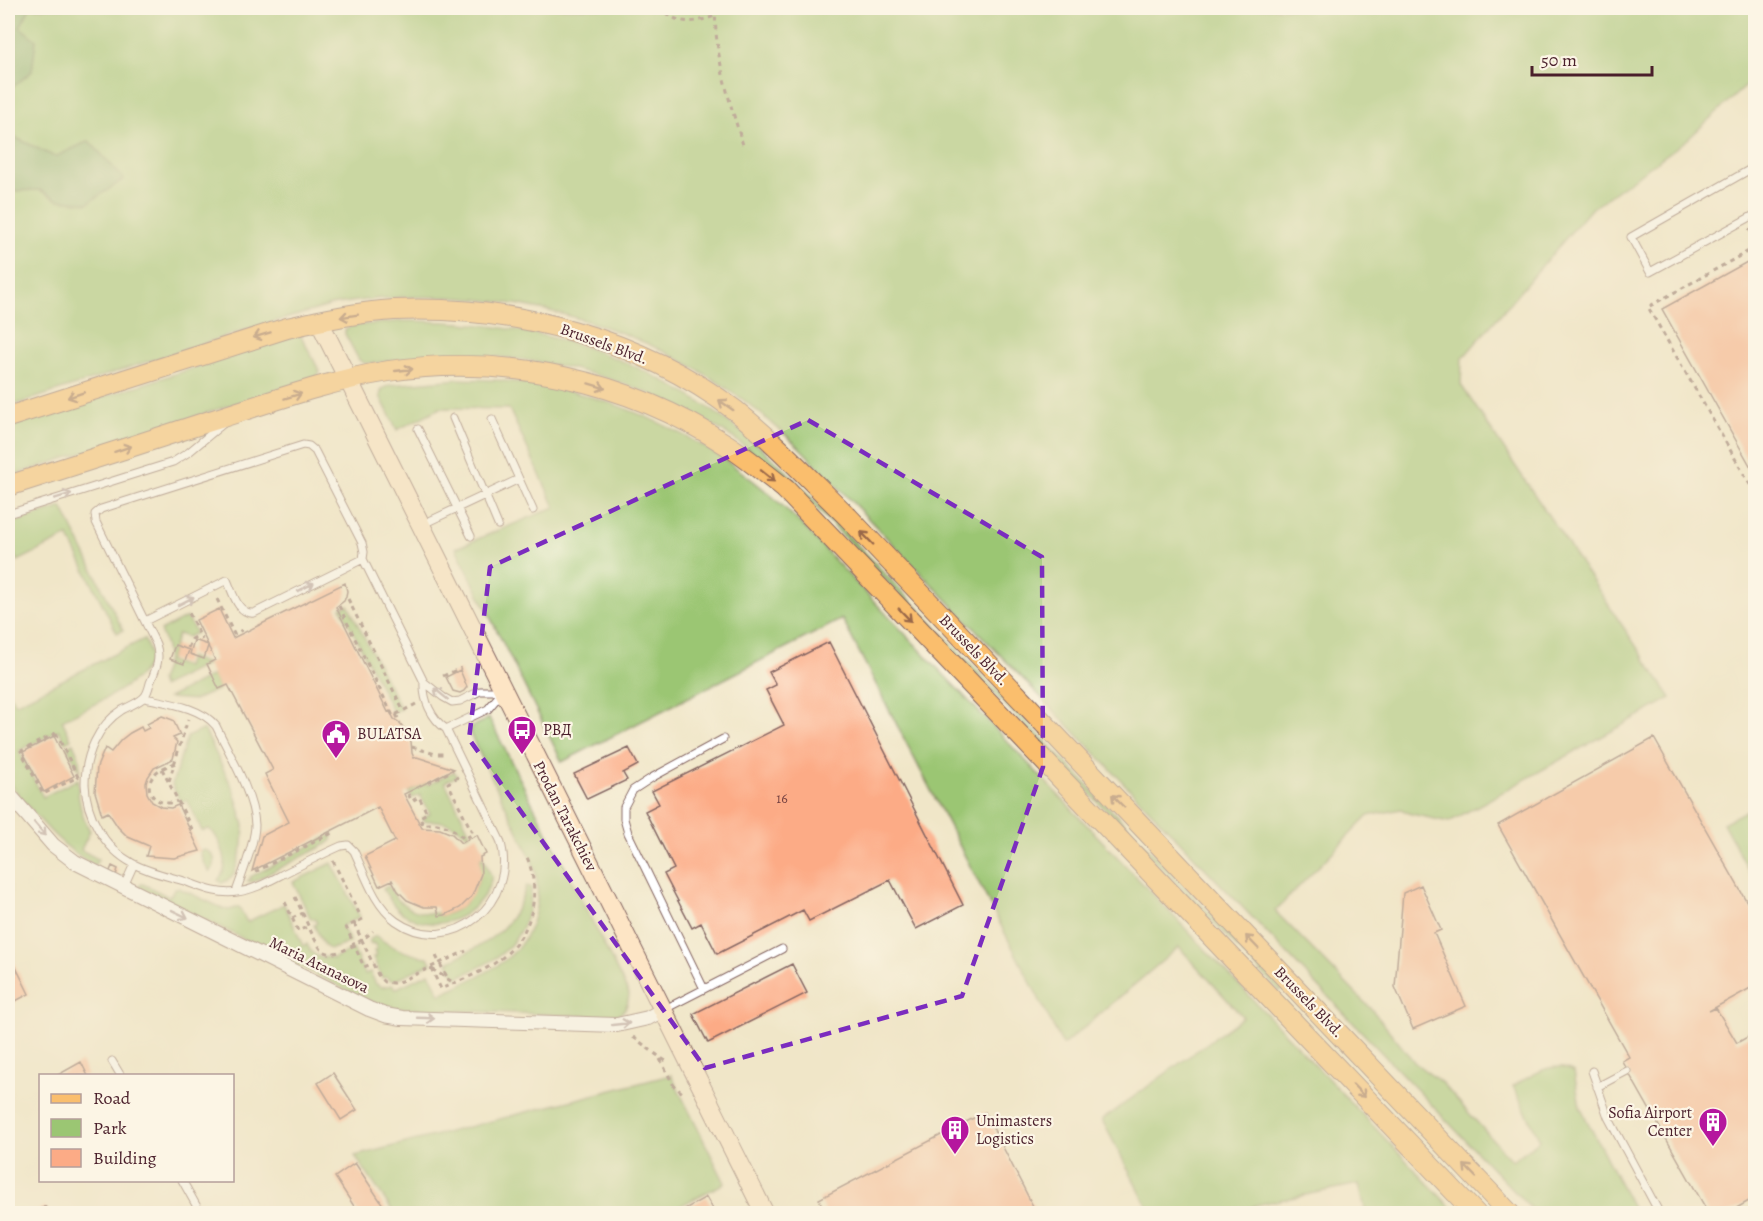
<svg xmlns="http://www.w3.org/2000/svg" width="1763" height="1221" font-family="Alegreya,serif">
	<rect width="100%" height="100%" fill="#fcf5e5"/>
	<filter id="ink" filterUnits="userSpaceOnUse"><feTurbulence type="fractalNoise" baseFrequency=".0167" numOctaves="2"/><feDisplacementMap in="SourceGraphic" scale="12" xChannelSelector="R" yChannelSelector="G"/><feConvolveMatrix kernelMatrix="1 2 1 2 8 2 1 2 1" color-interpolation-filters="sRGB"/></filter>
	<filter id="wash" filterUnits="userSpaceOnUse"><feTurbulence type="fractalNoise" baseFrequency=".008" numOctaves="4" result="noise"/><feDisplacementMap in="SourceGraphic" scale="24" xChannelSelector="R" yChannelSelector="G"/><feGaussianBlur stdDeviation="1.35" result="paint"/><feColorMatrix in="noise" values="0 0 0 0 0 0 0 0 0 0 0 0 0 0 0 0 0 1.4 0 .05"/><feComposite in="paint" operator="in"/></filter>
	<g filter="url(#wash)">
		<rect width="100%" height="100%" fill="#f0e6c8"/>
		<!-- green -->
		<path fill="#9bc673" stroke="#72724f" stroke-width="1.5" d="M30,8h1725v69l-67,62 -98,71 -128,149 -1,26 210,313 -222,124 -38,-8 -10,-5 -33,7 -93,95 98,100 42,52 27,20 70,78 28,-21 -27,-54c21,-11 38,-27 61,-14l6,35 55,106h-100l-418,-437 -319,-330c-19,-17 -37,-33 -56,-47 -118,-87 -269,-119 -412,-94l-4,2 -81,23 -237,77v-216l32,-1 18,10 -3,-43 -47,-23v-43l24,-20 -12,-44z
			M402,321c157,-2 287,50 397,163l484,505 -3,3 -483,-504c-24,-18 -47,-40 -73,-56 -78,-49 -168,-75 -260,-77 -23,0 -46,2 -68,5 -11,1 -21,4 -32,3l-5,-3 -14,-26v-4l6,-4z
			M297,335h3l2,3 18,34 -3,5 -309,100v-50z
			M460,379c16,1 31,0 46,2 95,8 187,49 260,110 37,31 68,70 102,104l588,618h-90l-7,-29 -103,21 -15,8h-90l-49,-93 141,-103 -64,-70 -116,98 -221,-426 -280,143 -106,-214 99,-41 -46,-98 -69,-1 -43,22 -17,-34 2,-7 8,-4z
			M62,507l61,123 -6,3 -49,-97 -50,25 -9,-14 -1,1v-24z
			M348,605l53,104 -8,3 -52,-104z
			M187,617l9,16 -8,4 -10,-3 -9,27 17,6 3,-10 18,7 -45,23 -2,-7c9,-18 9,-32 0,-49z
			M144,639c3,7 8,15 5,23 -8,23 -65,47 -87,58l9,19 -6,3 -6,-12 -40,21 24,46 35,-18c-1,19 2,35 12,52l-9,19 17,9 -3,6c-37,-18 -61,-53 -87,-83v-92l7,14z
			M213,675l6,14 -24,11 -27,-2z
			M489,718l140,276c-1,12 -4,18 -15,23l-222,-9 -23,-7 -230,-114 2,-3h2l26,13 6,-9h4l45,21 5,1 10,-3 8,15 37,-18 19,42 4,-2c5,12 12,15 24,13l1,2 21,-10 12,25 5,-2 6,12 6,3 11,-2 2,4 34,-16 11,21c19,-9 40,-17 58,-29 36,-23 48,-68 33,-107l-61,-124 -1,-4 3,-3z
			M204,729l30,62 10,34 -1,20 -9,29 -3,4 -9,5 -4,-3c10,-12 8,-23 2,-36 -3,-6 -5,-11 -11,-15l-7,2 -15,-31 -6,2 -9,-17 15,-48z
			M73,743l6,14 1,15 -13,-26z
			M454,771l3,5 -12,6 25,51 -3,2c-13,-12 -26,-15 -43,-14l-1,-3 7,-4 -10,-19 -8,3 -3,-6 17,-9 2,2z
			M1755,806v76l-32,-59z
			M333,834l-1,6 -5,4 -75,38 -5,-1 4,-2 -1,-2z
			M203,850c12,1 15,14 7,22l-7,-10 -3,-11z
			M482,856l10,21c-10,38 -54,60 -88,37 -10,-6 -15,-16 -21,-25l5,-3c11,20 28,29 50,27l2,3c28,-6 43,-31 40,-59z
			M332,863l28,54 -18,9 8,16c-27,13 -24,7 -36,-17l3,-2 -3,-5 -3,1 -18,-37z
			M526,886l5,1c1,28 -13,57 -37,72 -12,8 -25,13 -38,19l-8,-16c39,-19 66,-32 78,-76z
			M376,936c16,12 33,19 52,21l3,6 -36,17h-5l-4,-3 -4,1 -9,-21 3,-1 -2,-5 3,-2 -3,-6 -3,1 -2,-4z
			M671,1075l54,108 -59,30h-272l-39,-57z"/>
		<!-- forest -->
		<path fill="#7cab65" stroke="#636548" stroke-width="1.5" d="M8,8h22l-10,19 16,13 -4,31 -24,20z
			M8,134l47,23 34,-16 35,38 -36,24 -30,-3 -18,-10 -31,1h-1z"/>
		<g id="blocks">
			<!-- building -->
			<path fill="#fcab86" d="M1756,257v219l-94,-167z
				M345,583l2,8 -1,5 -2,5 -8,6 52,105 2,-1 4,8 6,4 8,11 3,7 1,12 2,5 3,-1 37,12 -50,25 18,34 18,1 12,5 9,9 16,-8 9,19 -6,3 1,17 -9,22 -12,12 -15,7 -6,1 -2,-9h-13l-17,-7 -9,-9 -6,-11 -13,6 -14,-30 30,-15 -17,-34 -126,64 10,-35 27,-14 -24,-48 8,-4 -45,-85 -9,4 -12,-25 8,-4 -7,-14 -4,13 -14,-5 4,-14 14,5 -12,-25 23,-11 14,29z
				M829,642l134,263 -47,24 -26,-49 -81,41 -6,-11 -86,44 -16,-31 -9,5 -28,-54 10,-5 -29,-58 14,-7 -7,-13 132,-66 -18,-35 10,-5 -7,-13z
				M175,645l14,5 -5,14 -14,-5z
				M460,670l7,17 -3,4 -4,2 -7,-2 -7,-14z
				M162,716l11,4 7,15 -7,3 4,4 -4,17 -19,9 -6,9 -2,6 1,10 5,9 9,5 10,1 7,-3 22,46 -26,7 -28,-2 3,-10 -21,-9 -10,-10 -10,-15 -6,3 -7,-23 2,-25 8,-19 6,4 10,-12 9,-7 11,-6 2,4 6,-3 -2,-4z
				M54,736l20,40 -30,16 -21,-40z
				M1654,738l102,180v67l-47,26 7,-3 21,35 19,-11v165l-30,17h-17l-87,-153 7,-4 -131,-232z
				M629,748l9,17 -15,8 4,7 -40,19 -13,-25z
				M112,866l6,3 -2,6 -6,-4z
				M1421,885l20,45 -7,3 32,73 -53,23 -18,-42 8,-94z
				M8,951l21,43 -21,11z
				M792,964l15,29 -99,50 -15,-29z
				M81,1062l7,14h-32z
				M333,1073l24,37 -16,10 -23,-37z
				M985,1112l52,102h-211l-7,-15z
				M355,1163l34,51h-30l-24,-37z
				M706,1197l10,17h-40z
				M45,1206l5,8h-19z"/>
		</g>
	</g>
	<g filter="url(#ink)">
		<use href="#blocks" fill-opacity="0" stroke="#846562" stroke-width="1.5"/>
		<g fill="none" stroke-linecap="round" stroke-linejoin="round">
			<!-- lane casing -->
			<g stroke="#846562" stroke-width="9">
				<path id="lane" d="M1756,166l-125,71 19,35 106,-58
					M453,418l45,107
					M492,419l41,91
					M418,429l53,107
					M303,445l6,1 6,5 47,92 2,9 -1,7 61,123c-1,18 7,36 22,47l54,111c20,61 -49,120 -104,81 -22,-16 -31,-47 -42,-70l-6,-6 -7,1c-18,8 -36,17 -54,26 -16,8 -32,18 -50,20 -19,3 -36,-5 -53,-11 -17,-5 -36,-9 -52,-18 -28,-15 -46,-48 -47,-79 0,-29 13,-59 37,-74 7,-4 19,-8 23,-14 3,-4 4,-9 5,-13 6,-14 11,-24 6,-39l-60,-122 -1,-8 6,-5z
					M8,514l165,-52 16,-10 35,-29
					M421,525l98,-46
					M145,621l82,-41c6,13 11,35 27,33l109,-54
					M424,682l19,15 9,5 8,-1 20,-10h20
					M145,698c22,5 56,9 71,28 13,27 38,69 39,99 0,18 -13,49 -19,67
					M446,729l42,-20 15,-18
					M124,886l10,-22
					M704,989l78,-40
					M665,1009l39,-20 -76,-156 -4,-14v-12l9,-17 20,-13 70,-38
					M112,1061l9,15
					M1592,1071l16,46 52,97
					M1597,1087l30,-16
					M182,1180l19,34"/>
			</g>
			<!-- street casing -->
			<g stroke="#846562" stroke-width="16">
				<path id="street" d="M8,793l45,52 22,17 294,147 16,6 17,3 215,7 31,-7 15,-8"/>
			</g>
			<!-- secondary casing -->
			<g stroke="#846562" stroke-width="20">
				<path id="secondary" d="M319,321l446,893"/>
			</g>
			<!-- primary casing -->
			<g stroke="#846562" stroke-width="22">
				<path id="primary" d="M8,417l279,-89c35,-8 71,-16 107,-18 120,-5 246,28 342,101 40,32 75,70 112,106l662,697
					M8,486c67,-21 135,-43 202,-65 57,-18 121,-41 179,-50 118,-17 238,9 338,74 20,13 39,29 58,44l691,725"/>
			</g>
			<!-- path -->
			<path stroke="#846562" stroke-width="3" stroke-dasharray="4.5 4.5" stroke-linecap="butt" d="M659,8c20,17 33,16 56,8
				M716,8c-4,39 15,99 27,137
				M1749,229l7,11
				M1756,247l-108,60 108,188
				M217,599l17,35 8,-4
				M348,599l55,111
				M339,606l54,110 23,-12
				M189,613l13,27
				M188,648l4,-9 7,-4
				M443,676l18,-8
				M396,714l4,9
				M56,733l22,44 -35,17 -22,-43z
				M412,747l23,7h10
				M175,763c-7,3 -17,6 -21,12 -14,17 6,34 23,26
				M162,769l31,62
				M169,781l19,-62
				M428,783l25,-13
				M1756,791l-4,2 4,7
				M408,794l4,7 7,-4 8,16 -7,4 3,8c16,-4 30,2 41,14l9,-5 -25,-51 10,-6
				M333,861l26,52
				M255,872l79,-40
				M295,897c6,11 20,48 28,54 13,9 40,-11 50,-20
				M285,902l13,29 11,-5
				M292,918l11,-5
				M363,919l-17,8 18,40 9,-4
				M354,923l25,54 5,5 9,1 8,-2 65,-30
				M436,956l11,21
				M431,968l10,21c19,-9 41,-16 58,-29 33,-24 43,-66 28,-103
				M432,969l22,14
				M633,1037c12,8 22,18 35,25
				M660,1059l14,27 11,9"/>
			<!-- lane -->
			<use href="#lane" stroke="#fff" stroke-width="7"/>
			<!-- street -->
			<use href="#street" stroke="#fff" stroke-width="14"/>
			<!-- secondary -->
			<use href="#secondary" stroke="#fde5c5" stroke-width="18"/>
			<!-- primary -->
			<use href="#primary" stroke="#fabe6d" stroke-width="20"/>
		</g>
		<!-- one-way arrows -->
		<defs><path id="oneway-shaft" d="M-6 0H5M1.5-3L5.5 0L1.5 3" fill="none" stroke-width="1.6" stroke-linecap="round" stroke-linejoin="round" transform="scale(1.5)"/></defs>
		<g stroke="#996749">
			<use href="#oneway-shaft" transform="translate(349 316) rotate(171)"/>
			<use href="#oneway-shaft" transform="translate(262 335) rotate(163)"/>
			<use href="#oneway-shaft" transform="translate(404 370) rotate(-6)"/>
			<use href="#oneway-shaft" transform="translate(597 386) rotate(17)"/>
			<use href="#oneway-shaft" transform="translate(76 395) rotate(162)"/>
			<use href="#oneway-shaft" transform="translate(293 396) rotate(-17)"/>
			<use href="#oneway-shaft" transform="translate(726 405) rotate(-145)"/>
			<use href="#oneway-shaft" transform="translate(123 449) rotate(-18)"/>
			<use href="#oneway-shaft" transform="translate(768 476) rotate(39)"/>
			<use href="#oneway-shaft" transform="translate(867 538) rotate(-134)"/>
			<use href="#oneway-shaft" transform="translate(905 615) rotate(46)"/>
			<use href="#oneway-shaft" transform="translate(1118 801) rotate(-134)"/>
			<use href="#oneway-shaft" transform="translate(1252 942) rotate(-134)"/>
			<use href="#oneway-shaft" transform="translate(1359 1091) rotate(46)"/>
			<use href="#oneway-shaft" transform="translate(1470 1171) rotate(-134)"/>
		</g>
		<g stroke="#ae9aa0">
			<use href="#oneway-shaft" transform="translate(63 496) rotate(-17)"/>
			<use href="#oneway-shaft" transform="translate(306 587) rotate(-27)"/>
			<use href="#oneway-shaft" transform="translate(186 601) rotate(-27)"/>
			<use href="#oneway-shaft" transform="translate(441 694) rotate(-141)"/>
			<use href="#oneway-shaft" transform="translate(40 829) rotate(49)"/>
			<use href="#oneway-shaft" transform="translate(180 914) rotate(26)"/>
			<use href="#oneway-shaft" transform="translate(426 1018) rotate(2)"/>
			<use href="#oneway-shaft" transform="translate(621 1024) rotate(-6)"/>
		</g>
	</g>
	<!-- marked area -->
	<path d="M0 0H1763V1221H0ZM808,420l234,137 1,210 -81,229 -257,72 -236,-329 21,-172z" fill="#f0e6c8" fill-opacity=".55" fill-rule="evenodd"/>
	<path fill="none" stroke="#7b2cbf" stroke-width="4.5" stroke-dasharray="12 8" stroke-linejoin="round" d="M808,420l234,137 1,210 -81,229 -257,72 -236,-329 21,-172z"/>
	<!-- icons -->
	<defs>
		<g id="bus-pin" transform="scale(1.5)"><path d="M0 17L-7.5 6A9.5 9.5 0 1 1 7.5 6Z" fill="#b5179e" stroke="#fcf5e5"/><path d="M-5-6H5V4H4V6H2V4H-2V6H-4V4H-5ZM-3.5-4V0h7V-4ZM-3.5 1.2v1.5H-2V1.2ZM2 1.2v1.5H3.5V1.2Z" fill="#fff"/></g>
		<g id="civic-pin" transform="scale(1.5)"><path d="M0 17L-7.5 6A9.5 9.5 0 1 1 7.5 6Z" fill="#b5179e" stroke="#fcf5e5"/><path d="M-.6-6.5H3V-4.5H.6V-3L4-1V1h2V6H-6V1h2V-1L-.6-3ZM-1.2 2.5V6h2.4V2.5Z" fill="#fff"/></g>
		<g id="building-pin" transform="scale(1.5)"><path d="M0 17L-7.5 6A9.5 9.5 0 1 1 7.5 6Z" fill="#b5179e" stroke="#fcf5e5"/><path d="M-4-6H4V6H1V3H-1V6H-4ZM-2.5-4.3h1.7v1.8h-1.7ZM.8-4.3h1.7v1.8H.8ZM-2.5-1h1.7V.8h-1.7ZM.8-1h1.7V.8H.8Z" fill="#fff"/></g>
	</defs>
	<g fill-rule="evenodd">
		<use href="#bus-pin" x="522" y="730"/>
		<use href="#civic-pin" x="336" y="734"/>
		<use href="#building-pin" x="1713" y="1122"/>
		<use href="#building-pin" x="955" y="1130"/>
	</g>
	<g text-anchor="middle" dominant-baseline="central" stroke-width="4.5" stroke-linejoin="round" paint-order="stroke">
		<!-- number labels -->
		<g font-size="14" fill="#764242">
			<text x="782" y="798">16</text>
		</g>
		<!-- street labels -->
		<g font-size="16" fill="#4a1f2b" stroke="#fcf5e5">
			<text transform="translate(604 344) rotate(20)">Brussels Blvd.</text>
			<text transform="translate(974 650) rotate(46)">Brussels Blvd.</text>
			<text transform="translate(565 816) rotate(63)">Prodan Tarakchiev</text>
			<text transform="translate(319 965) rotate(26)">Maria Atanasova</text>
			<text transform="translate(1309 1002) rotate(46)">Brussels Blvd.</text>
		</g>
		<!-- poi labels -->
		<g font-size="16" fill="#4a1f2b" stroke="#fcf5e5" text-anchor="start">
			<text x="543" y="730">РВД</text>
			<text x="357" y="734">BULATSA</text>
			<text x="1692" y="1113" text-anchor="end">Sofia Airport<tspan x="1692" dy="18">Center</tspan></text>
			<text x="976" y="1121">Unimasters<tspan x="976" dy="18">Logistics</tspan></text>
		</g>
	</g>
	<!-- margin -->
	<rect width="1763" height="1221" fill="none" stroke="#fcf5e5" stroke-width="30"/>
	<!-- legend -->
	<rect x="39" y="1074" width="195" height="108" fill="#fcf5e5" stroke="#b59f9b" stroke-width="1.5"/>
	<rect x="51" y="1094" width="30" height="9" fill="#fabe6d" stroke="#b59f9b" stroke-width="1.5"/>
	<text x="93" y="1104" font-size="18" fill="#4a1f2b">Road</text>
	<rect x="51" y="1119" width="30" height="18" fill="#9bc673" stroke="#b59f9b" stroke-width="1.5"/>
	<text x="93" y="1134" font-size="18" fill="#4a1f2b">Park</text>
	<rect x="51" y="1149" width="30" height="18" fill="#fcab86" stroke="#b59f9b" stroke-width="1.5"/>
	<text x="93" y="1164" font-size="18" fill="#4a1f2b">Building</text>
	<!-- scale -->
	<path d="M1532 66v9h120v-9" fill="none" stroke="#4a1f2b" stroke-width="3"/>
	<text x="1541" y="66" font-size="18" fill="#4a1f2b" stroke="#fcf5e5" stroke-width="4.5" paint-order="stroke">50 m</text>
</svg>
